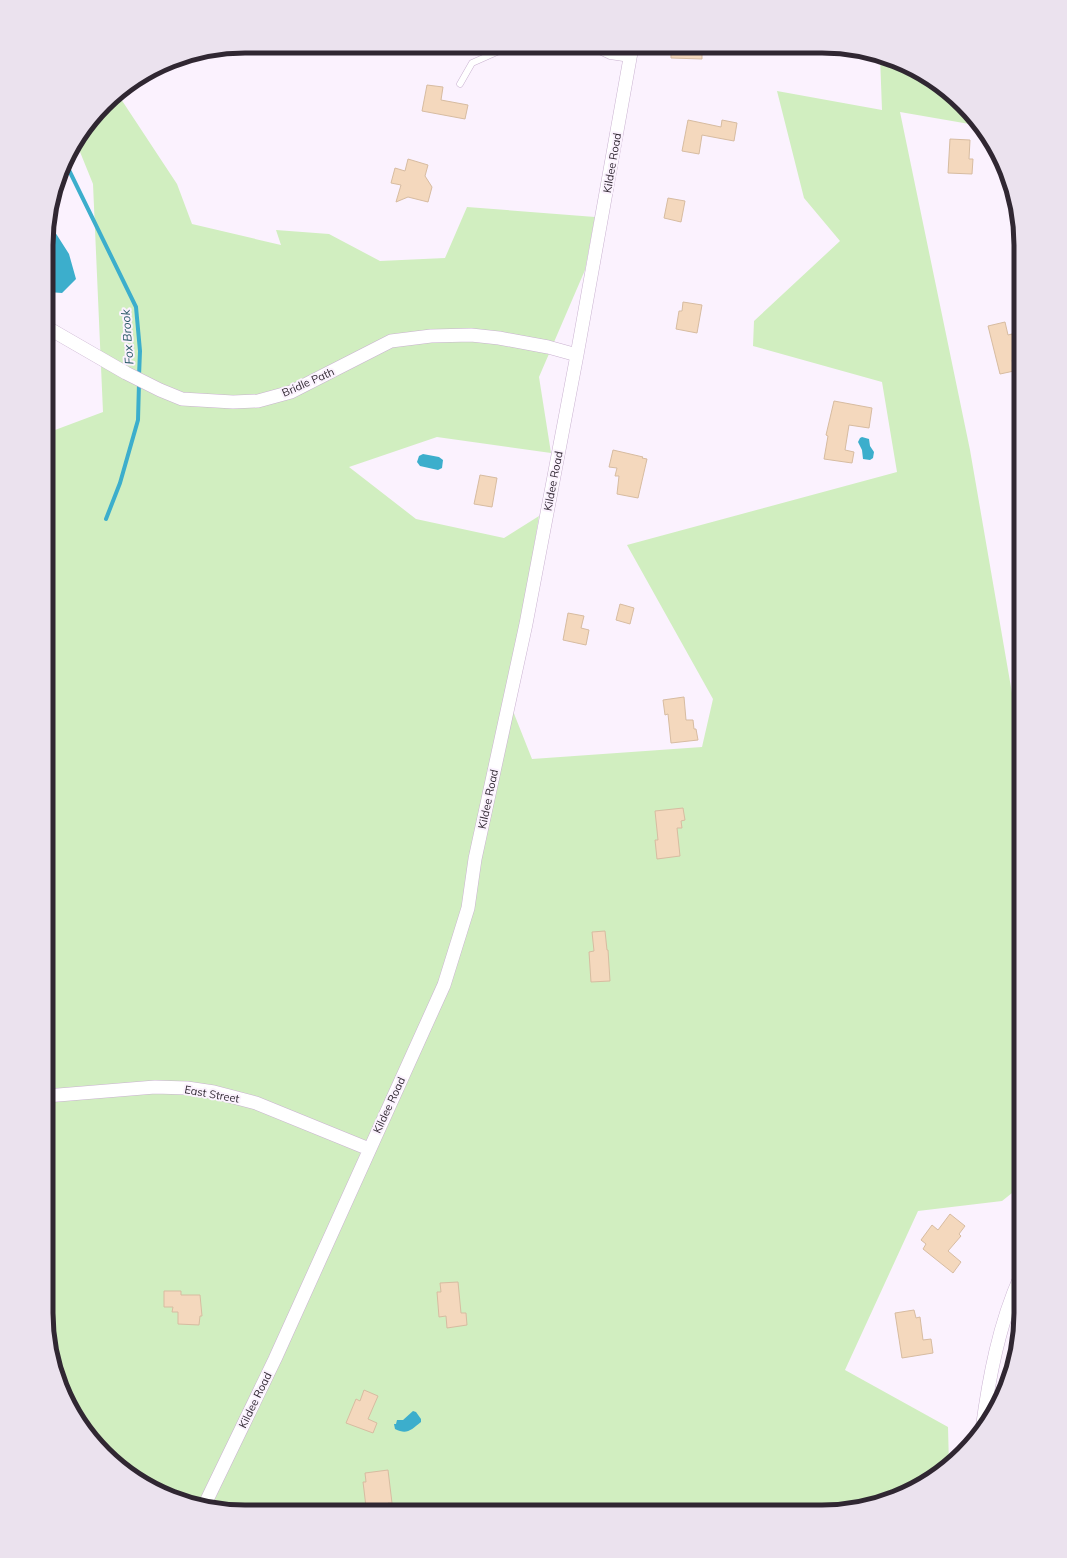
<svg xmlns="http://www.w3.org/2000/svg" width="1067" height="1558" font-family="Mulish,sans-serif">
	<rect width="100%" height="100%" fill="#fbf2fe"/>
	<!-- green -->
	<path fill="#d1eec0" d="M880,56l18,5 45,26 38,39 -81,-14 70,338 51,295v441l-19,15 -84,10 -73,159 103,57 1,38 -39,27 -49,16 -39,4 -603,-2 -50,-13 -35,-19 -39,-34 -29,-43 -16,-49 -4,-39 1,-880 56,-21 -10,-228 -17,-42 38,-47 3,-2 60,91 15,40 89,21 -5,-15 53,4 51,27 65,-3 22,-51 128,10 -10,53 -46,107 12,76 -114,-16 -88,30 67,52 88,19 35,-22 -30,185 23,58 170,-12 11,-48 -86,-154 270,-73 -15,-90 -129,-36 1,-25 86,-80 -36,-43 -27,-107 105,19z"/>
	<!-- water -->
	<path fill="#3caecc" d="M48,221l21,33 7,25 -14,14 -14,-1z
		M862,437l7,2 1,7 4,6 -1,6 -3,2 -7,-1 -1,-9 -4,-8 2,-4z
		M423,454l16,3 4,3 -1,8 -4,2 -18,-4 -3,-4 2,-6z
		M413,1411l3,1 5,7v3c-10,8 -14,13 -26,7l-1,-5h2l1,-4h6z"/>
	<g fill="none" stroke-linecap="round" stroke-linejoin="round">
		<!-- stream -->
		<path stroke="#3caecc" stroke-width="4" d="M66,164l70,143 4,44 -1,25
			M106,519l14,-36 18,-63 1,-37"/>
	</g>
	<!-- building -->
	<path fill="#f4d8bd" stroke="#d7bca1" d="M671,47h31v12l-31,-1z
		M427,85l16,2 -2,13 27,5 -3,14 -43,-8z
		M688,120l33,7 1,-7 15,3 -3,18 -32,-6 -3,19 -17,-3z
		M950,139l20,1 -1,19h4l-1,15 -24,-1z
		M408,159l20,6 -3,11 7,11 -4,15 -20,-5 -12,5 5,-17 -10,-2 4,-15 10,3z
		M668,198l17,3 -4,21 -17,-4z
		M683,302l19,3 -5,28 -21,-4 3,-18h3z
		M1005,322l3,13 4,-1 6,25 -6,1 2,11 -14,3 -12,-48z
		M834,401l38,7 -3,20 -20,-3 -4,25 9,2 -2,11 -28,-4 4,-23 -2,-1z
		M613,450l30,7 -1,1 5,1 -9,39 -21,-4 2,-18h-4l2,-8 -8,-1z
		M480,475l17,3 -5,29 -18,-3z
		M620,604l14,4 -4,16 -14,-4z
		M568,613l16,3 -3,12 8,2 -3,15 -23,-5z
		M684,697l2,23h7l1,9h2l2,11 -27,3 -3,-29 -3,1 -2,-15z
		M683,808l2,12 -4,1 1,7h-5l3,28 -23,3 -2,-19h3l-3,-29z
		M605,931l2,19h1l2,31 -19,1 -2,-30 5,-1 -2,-19z
		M950,1214l15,12 -6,8 2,2 -13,15 13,11 -8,11 -30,-24 3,-5 -5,-4 11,-15 6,5z
		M458,1282l3,31h5l1,12 -20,3 -1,-12 -7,1 -2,-25h4l-1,-9z
		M164,1291h17v4h19l2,21h-2l-1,9 -21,-1v-12h-6l1,-5h-9z
		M914,1310l2,8 4,-1 3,23 8,-1 2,14 -31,5 -7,-45z
		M364,1390l14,6 -10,23 9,4 -4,10 -27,-10 10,-24 4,2z
		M388,1470l4,33h-4l1,8h-20v-4h-3l-2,-17 -1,-8h3l-1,-9z"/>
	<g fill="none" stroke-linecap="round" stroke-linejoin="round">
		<!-- service casing -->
		<g stroke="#c9b2d0" stroke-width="7">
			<path id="service" d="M591,47l19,9 20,3
				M460,84l12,-21 36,-16"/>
		</g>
		<!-- minor casing -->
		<g stroke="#c9b2d0" stroke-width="14">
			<path id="minor" d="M48,328l78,45 34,17 22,9 51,3 25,-1 33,-9 100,-51 40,-5 40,-1 28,3 49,9 29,8
				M46,1096l109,-9 32,1 27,4 42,11 113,46
				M982,1430c7,-53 17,-106 39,-155
				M204,1506l71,-147 169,-374 24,-77 7,-49 51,-235 51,-269 55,-308"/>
		</g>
		<!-- service -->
		<use href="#service" stroke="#fff" stroke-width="6"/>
		<!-- minor -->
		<use href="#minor" stroke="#fff" stroke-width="13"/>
	</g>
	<g text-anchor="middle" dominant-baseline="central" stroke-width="4" stroke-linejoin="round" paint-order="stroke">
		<!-- street labels -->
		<g font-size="11" fill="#302732" stroke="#fbf2fe">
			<text transform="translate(612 163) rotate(-80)">Kildee Road</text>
			<text transform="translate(308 382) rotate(-24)">Bridle Path</text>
			<text transform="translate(553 481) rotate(-79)">Kildee Road</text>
			<text transform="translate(488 799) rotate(-78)">Kildee Road</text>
			<text transform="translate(212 1094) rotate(10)">East Street</text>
			<text transform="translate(389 1105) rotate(-65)">Kildee Road</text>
			<text transform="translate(255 1400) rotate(-64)">Kildee Road</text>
		</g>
		<!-- water labels -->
		<g font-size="12" font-style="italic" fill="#2d5c69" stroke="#fbf2fe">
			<text transform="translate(127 337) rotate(-94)">Fox Brook</text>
		</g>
	</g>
	<!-- crop -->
	<path d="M0 0H1067V1558H0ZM245 53H822A192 192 0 0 1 1014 245V1313A192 192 0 0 1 822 1505H245A192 192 0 0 1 53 1313V245A192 192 0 0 1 245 53Z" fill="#ebe2ee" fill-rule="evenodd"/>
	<path fill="none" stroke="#302732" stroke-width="5" d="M245 53H822A192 192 0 0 1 1014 245V1313A192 192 0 0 1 822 1505H245A192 192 0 0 1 53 1313V245A192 192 0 0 1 245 53Z"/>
</svg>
